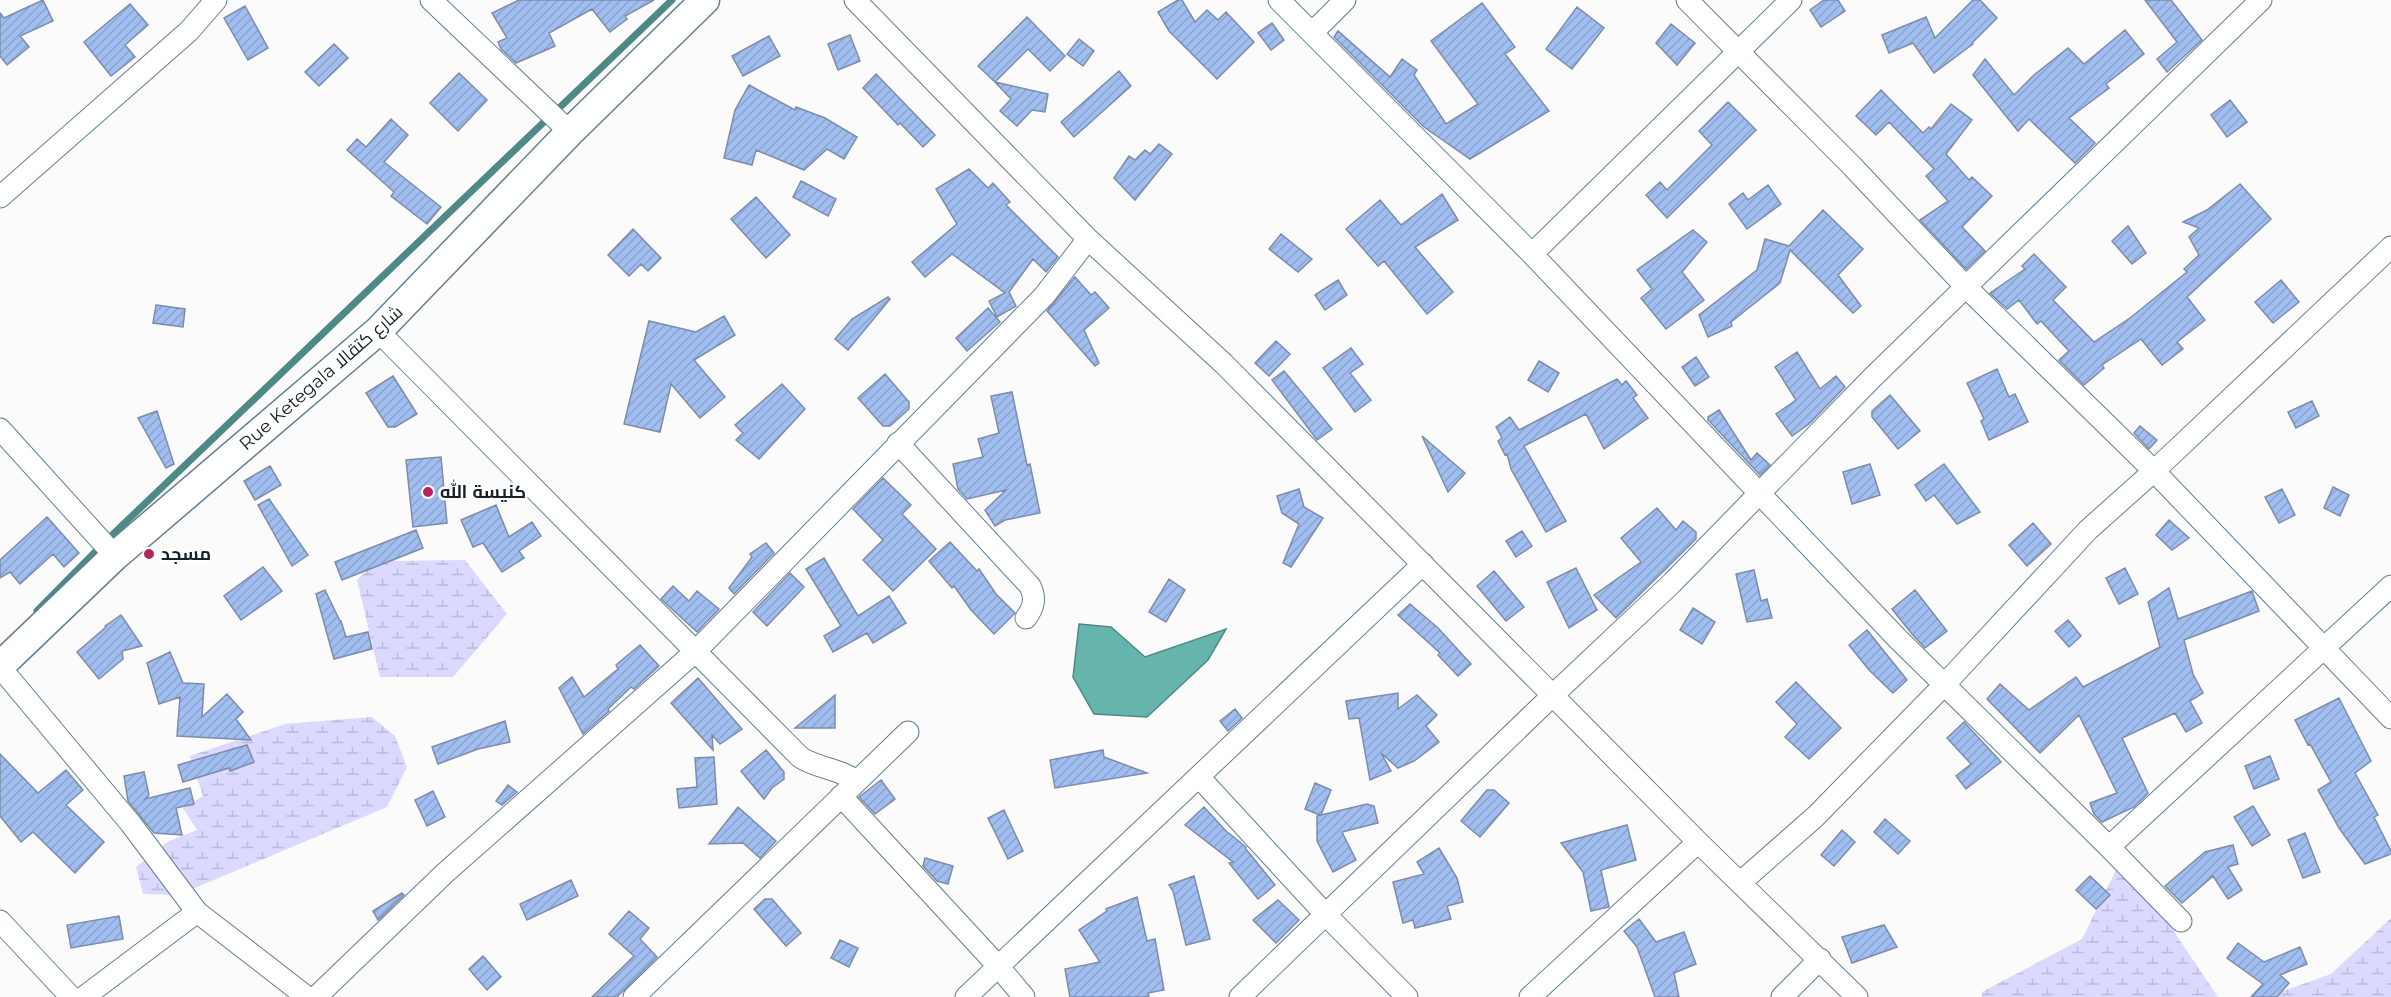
<svg xmlns="http://www.w3.org/2000/svg" width="2391" height="997" font-family="Montserrat,Cairo,sans-serif">
	<defs>
		<pattern id="wetland-marsh" width="20" height="14" patternUnits="userSpaceOnUse" patternTransform="scale(1.5)"><rect width="20" height="14" fill="#dbd9fe"/><path d="M1 5h8M5 5V1M11 12h8M15 12V8" fill="none" stroke="#bbbada"/></pattern>
		<pattern id="building-hatch" width="6" height="6" patternUnits="userSpaceOnUse" patternTransform="scale(1.5)"><rect width="6" height="6" fill="#a1bef1"/><path d="M-1 1l2-2M0 6l6-6M5 7l2-2" fill="none" stroke="#8aa3cf"/></pattern>
	</defs>
	<rect width="100%" height="100%" fill="#fbfbfb"/>
	<!-- wetland -->
	<path fill="url(#wetland-marsh)" d="M387,550l8,11 70,-1 42,54 -54,63h-73l-23,-97z
		M372,717l23,19 12,31 -20,40 -209,88 -35,-1 -7,-27 33,-26 28,-11 -14,-22 20,-12 -13,-40 95,-32z
		M2123,856l95,141h-236v-5l100,-53z
		M2391,918v79h-125l65,-23z"/>
	<!-- water -->
	<path fill="#66b5ac" stroke="#4e8985" stroke-width="1.5" d="M1079,624l32,3 34,30 81,-28 -18,31 -61,57 -53,-3 -21,-37z"/>
	<g fill="none" stroke-linecap="round" stroke-linejoin="round">
		<!-- stream -->
		<path stroke="#4e8985" stroke-width="7" d="M556,111l116,-111
			M109,538l437,-418
			M37,611l64,-65"/>
	</g>
	<!-- building -->
	<path fill="url(#building-hatch)" stroke="#7c8ca8" stroke-width="1.5" d="M43,0l10,21 -33,15 9,11 -22,18 -7,-9v-43l4,5z
		M519,0h135l-29,16 2,3 -17,13 -18,-23 -43,24 6,13 -39,17 -15,-14 -3,-7 9,-4 -15,-25z
		M1178,0h4l13,22 12,-12 11,10 8,-8 28,30 -37,37 -48,-48 -11,-19z
		M1824,0h14l7,11 -24,16 -11,-17z
		M1973,0h7l17,18 -25,25 1,1 -39,29 -21,-30 -24,10 -7,-18 44,-18 9,21z
		M2145,0h26l31,40 -35,32 -10,-13 20,-17z
		M1482,3l33,44 -10,7 44,57 -79,48 -46,-32 -90,-90 4,-6 52,46 12,-18 15,11 -3,5 32,49 32,-20 -47,-63z
		M130,4l18,21 -23,20 10,12 -24,19 -27,-34z
		M245,6l23,42 -20,12 -24,-42z
		M1577,7l27,21 -32,41 -26,-20z
		M1027,17l38,39 -15,15 -22,-22 -33,33 -17,-16z
		M1272,23l12,17 -13,10 -13,-17z
		M1671,24l24,19 -18,22 -21,-22z
		M2125,30l19,24 -38,30 3,4 -40,30 26,25 -20,20 -46,-44 -11,12 -45,-56 12,-16 29,36 20,-20 34,-27 16,16z
		M850,35l10,26 -22,9 -10,-26z
		M769,36l11,20 -37,20 -11,-20z
		M1079,39l15,12 -11,15 -16,-12z
		M334,44l14,14 -29,28 -14,-14z
		M1119,71l12,15 -57,51 -13,-15z
		M459,73l28,27 -29,31 -28,-28z
		M876,74l59,61 -12,12 -23,-24 -2,2 -35,-37z
		M995,82l53,12 -3,18 -13,-2 -15,16 -17,-15 11,-12z
		M749,85l46,25 1,-3 29,11 32,19 -13,22 -17,-10 -23,21 -48,-20 -4,15 -28,-7 11,-48z
		M1881,90l42,43 6,-6 2,2 20,-25 21,16 -26,34 23,26 3,-3 20,19 -30,31 23,24 -19,18 -46,-49 28,-19 -22,-25 8,-7 -45,-47 -13,13 -20,-19z
		M2230,100l17,22 -20,15 -16,-22z
		M1728,102l28,28 -89,88 -21,-23 14,-13 7,8 45,-45 -13,-14z
		M391,119l17,16 -24,27 57,45 -14,17 -36,-28 3,-4 -47,-42 10,-11 9,8z
		M1159,144l13,10 -37,46 -21,-22 15,-22 6,4 10,-10 5,4z
		M969,169l19,19 5,-5 17,19 -4,3 52,52 -12,15 -13,-13 -24,33 7,14 -19,11 -8,-16 16,-8 -53,-39 -27,23 -13,-15 45,-38 -21,-35z
		M801,181l35,18 -8,17 -35,-19z
		M2240,184l31,35 -84,78 18,23 -28,22 6,7 -21,16 -21,-26 -39,26 2,3 -20,17 -25,-25 10,-9 -28,-30 -4,3 -18,-24 -12,9 -17,-16 35,-24 -3,-3 12,-12 32,33 -13,13 41,42 36,-24 57,-46 -3,-3 15,-14 -10,-18 10,-9 -16,-6 24,-12z
		M1768,185l13,19 -34,25 -18,-25 14,-11 5,7z
		M1442,194l16,26 -43,27 38,45 -26,22 -43,-53 -6,5 -32,-37 34,-29 21,25z
		M756,197l34,38 -24,23 -35,-39z
		M1823,210l40,39 -25,26 23,31 -8,7 -63,-63 -10,33 -49,39 1,4 -24,11 -9,-22 58,-45 8,-31 24,7z
		M2128,226l18,27 -14,11 -20,-23z
		M633,229l28,29 -13,13 -7,-7 -12,12 -21,-21z
		M1693,230l14,12 -25,30 22,28 -38,29 -25,-31 11,-9 -15,-19z
		M1281,234l31,25 -14,13 -29,-23z
		M1075,277l16,18 4,-3 14,16 -25,22 15,33 -4,3 -48,-55z
		M1338,280l9,15 -22,15 -10,-15z
		M2281,280l18,22 -26,21 -18,-21z
		M888,297l2,2 -42,51 -13,-11 17,-20z
		M156,305l29,4 -2,18 -30,-4z
		M988,308l12,14 -33,29 -11,-13z
		M724,316l11,19 -41,25 31,37 -25,21 -29,-34 -11,48 -36,-8 25,-103 47,11z
		M1276,341l14,13 -21,22 -14,-13z
		M1351,348l12,16 -13,9 21,27 -16,12 -32,-44z
		M1797,352l23,37 16,-13 9,11 -36,37 -17,12 -16,-22 20,-14 -21,-33z
		M1696,357l13,20 -14,9 -13,-19z
		M1539,361l20,12 -11,19 -20,-12z
		M1997,369l12,28 6,-3 13,28 -39,18 -8,-19 3,-2 -17,-36z
		M1284,371l48,58 -15,11 -45,-60z
		M885,374l24,28v7l-19,17h-7l-25,-28z
		M393,376l24,38 -22,13h-7l-22,-34z
		M1617,379l5,6 4,-4 11,14 -4,3 15,20 -44,31 -18,-35 -62,32 42,75 -20,11 -35,-63 -4,-15 -2,1 -7,-14 4,-3 -6,-11 14,-10 9,13z
		M782,384l23,25 -46,50 -23,-19 7,-7 -8,-8z
		M1012,392l15,73 3,-1 10,49 -35,7 -10,6 -10,-16 21,-20 -39,9 -9,-10 -5,-25 30,-7 -5,-18 21,-6 -8,-37z
		M1890,395l30,36 -22,18 -26,-32v-6z
		M2312,401l7,15 -23,12 -8,-16z
		M1719,410l32,50 6,-7 13,12 -10,10 -52,-55v-3z
		M157,411l17,53 -8,4 -28,-50z
		M2140,426l17,14 -8,9 -15,-16z
		M1422,436l43,37 -17,19z
		M441,457l6,66 -34,4 -7,-67z
		M1870,464l10,31 -28,9 -9,-32z
		M1944,464l36,48 -23,12 -23,-29 -8,6 -11,-16z
		M270,466l11,19 -26,15 -11,-19z
		M883,478l28,27 -9,9 34,35 -43,42 -30,-31 20,-20 -30,-31z
		M2333,487l16,8 -9,21 -16,-8z
		M1299,489l5,18 19,11 -32,49 -8,-4 16,-39 -17,-11 -5,-17z
		M2282,489l13,26 -16,8 -14,-26z
		M269,499l39,56 -16,11 -34,-61z
		M496,505l13,32 23,-15 9,14 -22,15 5,7 -22,14 -19,-29 -10,4 -12,-27z
		M1657,508l19,22 7,-9 13,11v7l-80,79 -22,-23 47,-33 -20,-24z
		M47,517l32,36 -15,14 -11,-13 -33,30 -10,-12 -10,6v-18z
		M2169,520l20,18 -17,12 -16,-15z
		M2033,523l18,21 -24,22 -18,-21z
		M416,530l7,18 -81,32 -7,-18z
		M1522,531l10,15 -16,11 -10,-16z
		M950,542l27,29 2,-2 17,25 19,19 -21,21 -23,-24 -17,-24 -2,2 -23,-27z
		M766,543l8,10 -40,41 -5,-6 23,-31 -2,-3z
		M824,558l34,58 31,-20 17,27 -33,20 -6,-10 -34,19 -9,-16 17,-10 -35,-57z
		M263,567l19,24 -41,29 -17,-24z
		M1576,568l21,42 -28,18 -22,-46z
		M2125,568l13,26 -19,10 -13,-26z
		M1754,570l7,31 6,-2 5,19 -25,4 -11,-48z
		M1494,571l30,36 -18,14 -29,-35z
		M790,573l14,14 -37,39 -14,-14z
		M1169,579l16,11 -19,32 -17,-10z
		M673,586l16,15 8,-10 22,18 -22,23 -36,-33z
		M2169,588l9,31 74,-28 7,20 -75,29 9,34 10,19 -13,8 12,22 -16,9 -11,-19 -53,25 26,55 -14,14 -32,15 -8,-8 -4,-11 27,-10 -38,-78 -39,38 -53,-54 13,-15 29,26 47,-33 7,10 77,-40 -12,-45z
		M325,590l15,31h1l5,16 22,-5 4,17 -38,10 -18,-65z
		M1915,590l32,41 -22,17 -13,-14 -20,-25z
		M1410,604l28,24 33,36 -13,12 -20,-21 2,-2 -42,-38z
		M1693,608l22,14 -13,22 -22,-14z
		M121,615l21,31 -20,5 1,8 -24,20 -22,-27 29,-25 -1,-1z
		M2068,620l13,16 -12,11 -14,-16z
		M1867,630l40,50 -14,13 -24,-23 -20,-25z
		M640,645l19,21 -25,23 -3,-2 -23,22 1,2 -26,23 -24,-46 13,-11 12,20 34,-28 -2,-4z
		M170,652l13,31 21,1 -2,33 25,-23 16,18 -7,7 15,21 -74,-4 3,-39 -21,7 -12,-41z
		M698,678l44,51 -22,15 -8,-9 1,15 -42,-47z
		M1796,682l45,46 -32,31 -24,-22 12,-13 -21,-22z
		M1398,693v16l19,-14 20,20 -11,11 13,16 -25,19 -16,7 -17,-15 10,18 -21,9 -11,-62 -10,1 -3,-18z
		M835,695v33h-40z
		M2339,698l32,63 -16,12 23,42 -4,2 17,34v3l-26,10 -26,-36 -21,-38 13,-8 -21,-38 -2,1 -13,-25z
		M1235,709l7,9 -14,13 -8,-10z
		M505,721l5,21 -32,7 -40,15 -6,-17z
		M1964,722l37,40 -35,27 -10,-13 15,-12 -24,-26z
		M247,745l7,17 -24,9 -1,-3 -46,14 -5,-17z
		M766,750l18,22v7l-12,9 -8,11 -23,-28z
		M1103,750l1,7 43,16 -92,15 -5,-28z
		M0,754l38,39 28,-23 17,20 -17,15 38,37 -29,31 -42,-41 -12,10 -21,-26z
		M2270,756l9,23 -25,10 -9,-23z
		M714,757l3,47 -38,4 -2,-19 20,-2 -2,-29z
		M144,772l5,23 -4,4 45,-11 4,16 -18,4 6,27 -28,-2 -26,-32 -4,-25z
		M881,780l14,19 -20,15 -16,-17z
		M1315,783l16,7 -10,25 46,-11 7,2 4,17 -36,9 14,28 -23,12 -16,-31v-25l3,-1 -15,-6z
		M508,785l9,7 -15,13 -6,-4z
		M1487,790h7l15,13 -29,34 -19,-16z
		M433,791l12,26 -18,9 -12,-26z
		M2253,806l17,29 -18,11 -18,-29z
		M738,807l38,34 -16,17 -17,-15 -34,1z
		M1204,807l22,24 20,16 -1,1 30,37 -17,14 -29,-36 4,-1 -48,-37z
		M1004,810l19,41 -15,8 -20,-41z
		M1885,819l25,22 -12,13 -24,-22z
		M1627,825l9,35 -35,10 8,37 -18,4 -8,-39 -22,-29z
		M1842,830l13,12 -21,24 -13,-11z
		M2305,833l15,39 -17,6 -15,-38z
		M2233,845l5,19 -10,3 14,23 -14,9 -15,-23 -31,27 -17,-17 40,-34z
		M1439,848l18,30 6,24 -16,4 4,13 -36,9 -2,-8 -10,3 -10,-41 31,-8 -7,-12z
		M925,858l28,8 -5,18 -11,-3 -14,-15z
		M1194,876l16,63 -24,6 -13,-54 -4,-6z
		M2090,876l20,19 -14,14 -20,-19z
		M571,880l7,16 -51,24 -7,-16z
		M402,893l2,2 -26,25 -5,-9z
		M1137,897l10,44 8,-2 9,51 -16,3 1,4h-79l-5,-28 35,-7 -21,-32 28,-19 -1,-2z
		M765,899h7l29,34 -15,13 -32,-37z
		M1278,900l21,20 -23,23 -23,-23z
		M629,911l20,17 -9,11 17,18 -40,40h-25l42,-41 -25,-22z
		M119,916l4,23 -52,9 -4,-23z
		M1639,919l17,23 28,-10 12,32 -22,9 5,24h-24l-18,-50 -13,-16z
		M1884,925l13,22 -45,16 -10,-26z
		M840,940l18,8 -9,19 -18,-9z
		M2238,943l26,19 36,-15 7,17 -27,11 9,8 -12,14h-26l12,-13 -36,-26z
		M483,956l18,21 -14,13 -18,-21z"/>
	<g fill="none" stroke-linecap="round" stroke-linejoin="round">
		<!-- street casing -->
		<g stroke="#607f93" stroke-width="23">
			<path id="street" d="M431,0l139,132
				M855,0l233,239 136,125 474,478 159,155
				M1279,0l253,254 365,384 212,209 72,74
				M1687,0l165,166 114,121 188,184 237,247
				M1312,33l33,-33
				M0,197l189,-166 27,-31
				M1532,254l259,-254
				M378,331l422,426c18,12 39,11 56,24
				M0,429l115,127
				M898,443l132,143c6,12 4,21 -4,32
				M0,667l131,157 66,88 110,85
				M1199,777l127,138 81,82
				M841,796l157,170 26,31
				M2109,847l282,-261
				M1741,882l75,-66 129,-132 143,-154 66,-59 237,-224
				M0,921l71,76
				M84,997l113,-85
				M316,997l129,-124 251,-222 348,-355 44,-57
				M634,997l274,-265
				M966,997l457,-433
				M1240,997l313,-302 119,-112 200,-205 389,-378
				M1530,997l168,-155
				M1782,997l38,-38"/>
		</g>
		<!-- secondary casing -->
		<g stroke="#607f93" stroke-width="31">
			<path id="secondary" d="M0,666l115,-110 263,-225 192,-199 135,-132"/>
		</g>
		<!-- street -->
		<use href="#street" stroke="#fff" stroke-width="21"/>
		<!-- secondary -->
		<use href="#secondary" stroke="#fff" stroke-width="28"/>
	</g>
	<!-- markers -->
	<g fill="#b3255c" stroke="#fff" stroke-width="2">
		<circle cx="428" cy="492" r="6"/>
		<circle cx="149" cy="554" r="6"/>
	</g>
	<g text-anchor="middle" dominant-baseline="central" stroke-width="5" stroke-linejoin="round" paint-order="stroke">
		<!-- street labels -->
		<g font-size="18" fill="#15222a" stroke="#fff">
			<text transform="translate(321 378) rotate(-41)">Rue Ketegala شارع كتقالا</text>
		</g>
		<!-- poi labels -->
		<g font-size="18" font-weight="bold" fill="#15222a" stroke="#fff" text-anchor="start">
			<text x="440" y="492">كنيسة الله</text>
			<text x="161" y="554">مسجد</text>
		</g>
	</g>
</svg>
